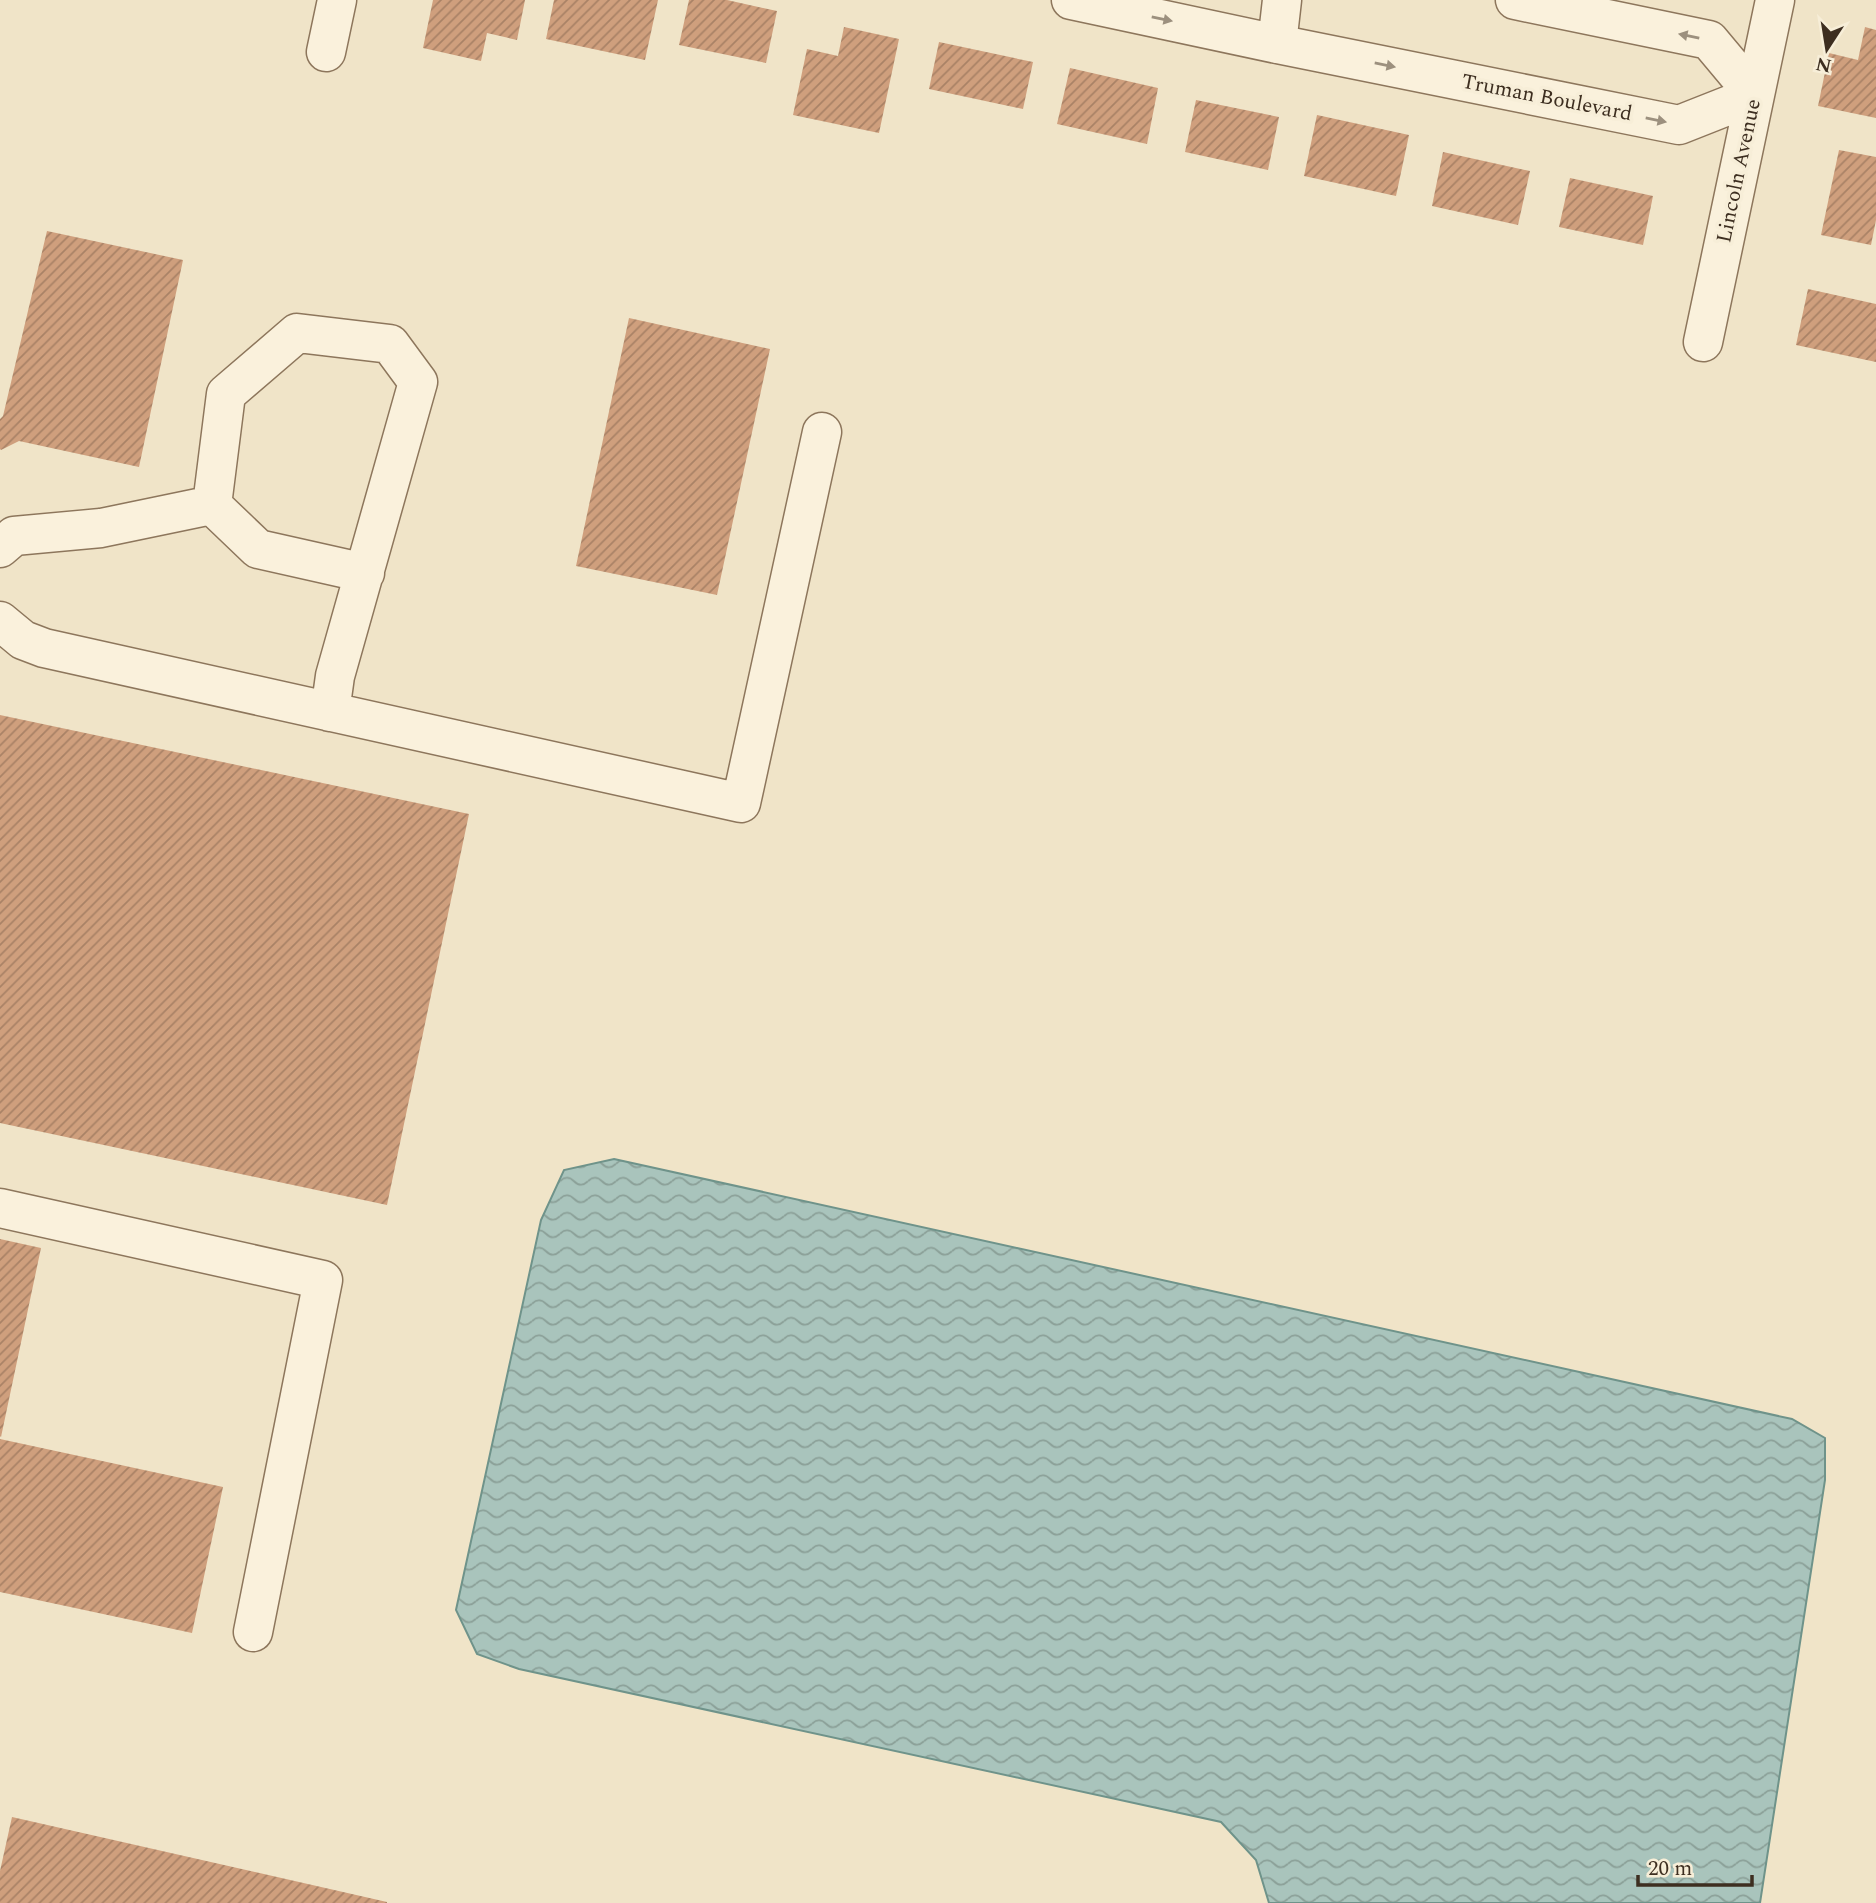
<svg xmlns="http://www.w3.org/2000/svg" width="1876" height="1903" font-family="Spectral,serif">
	<defs>
		<pattern id="water-waves" width="16" height="10" patternUnits="userSpaceOnUse" patternTransform="scale(1.75)"><rect width="16" height="10" fill="#a9c4bc"/><path d="M0 5q4-4 8 0t8 0" fill="none" stroke="#8ba098"/></pattern>
		<pattern id="building-hatch" width="6" height="6" patternUnits="userSpaceOnUse" patternTransform="scale(1.75)"><rect width="6" height="6" fill="#cf9f7d"/><path d="M-1 1l2-2M0 6l6-6M5 7l2-2" fill="none" stroke="#a98266"/></pattern>
	</defs>
	<rect width="100%" height="100%" fill="#f0e4c8"/>
	<!-- water -->
	<path fill="url(#water-waves)" stroke="#6f938a" stroke-width="2" d="M614,1159l1178,260 33,19v42l-65,423h-491l-13,-43 -35,-38 -702,-153 -42,-15 -21,-44 85,-390 23,-50z"/>
	<!-- building -->
	<path fill="url(#building-hatch)" d="M433,0h92l-8,40 -30,-7 -6,28 -58,-13z
		M554,0h104l-13,60 -99,-21z
		M689,0h38l50,11 -11,52 -87,-18z
		M844,27l55,12 -20,94 -86,-18 14,-66 31,7z
		M1865,27l11,3v88l-58,-12 11,-53 29,7z
		M939,42l94,20 -10,47 -94,-20z
		M1070,68l88,20 -11,56 -90,-20z
		M1196,100l83,17 -11,53 -83,-18z
		M1317,115l92,20 -13,61 -92,-20z
		M1839,150l37,7v63l-5,25 -50,-10z
		M1443,152l87,19 -12,54 -86,-19z
		M1570,178l83,18 -10,49 -84,-18z
		M47,231l136,29 -44,207 -120,-26 -18,9 -1,-1v-30l3,-3z
		M1808,289l68,15v58l-80,-17z
		M629,318l141,31 -53,246 -141,-29z
		M0,715l469,99 -82,391 -387,-82z
		M0,1239l41,9 -40,189 -1,-1z
		M0,1439l223,48 -31,146 -192,-41z
		M12,1817l375,85v1h-387v-32z"/>
	<g fill="none" stroke-linecap="round" stroke-linejoin="round">
		<!-- minor casing -->
		<g stroke="#8d765c" stroke-width="41">
			<path id="minor" d="M1071,0l206,44 402,81 76,-30 -46,-55 -194,-40
				M1277,44l5,-44
				M326,52l11,-52
				M1703,342l72,-342
				M0,548l14,-12 87,-8 111,-23
				M0,621l23,19 21,8 697,155 81,-371
				M330,712l5,-36 83,-294 -28,-38 -93,-11 -71,61 -14,111 46,44 107,24
				M0,1208l323,72 -70,352"/>
		</g>
		<!-- minor -->
		<use href="#minor" stroke="#faf1dc" stroke-width="38"/>
	</g>
	<!-- one-way arrows -->
	<defs><path id="oneway-solid" d="M-6-.8H1V-3.2L6.5 0L1 3.2V.8H-6Z" transform="scale(1.75)"/></defs>
	<g fill="#9c907e">
		<use href="#oneway-solid" transform="translate(1162 19) rotate(12)"/>
		<use href="#oneway-solid" transform="translate(1689 36) rotate(-168)"/>
		<use href="#oneway-solid" transform="translate(1385 65) rotate(11)"/>
		<use href="#oneway-solid" transform="translate(1656 120) rotate(11)"/>
	</g>
	<g text-anchor="middle" dominant-baseline="central" stroke-width="7" stroke-linejoin="round" paint-order="stroke">
		<!-- street labels -->
		<g font-size="21" fill="#3d2e20" stroke="#f7eed8">
			<text transform="translate(1547 98) rotate(11)">Truman Boulevard</text>
			<text transform="translate(1739 171) rotate(-78)">Lincoln Avenue</text>
		</g>
	</g>
	<!-- north arrow -->
	<g transform="translate(1827 49) rotate(192)" stroke="#f7eed8" stroke-width="5" paint-order="stroke">
	<path d="M0-5L12 26L0 18L-12 26Z" fill="#3d2e20"/>
	<text y="-10" font-size="19" font-weight="bold" text-anchor="middle" fill="#3d2e20">N</text>
	</g>
	<!-- scale -->
	<path d="M1638 1875v10h114v-10" fill="none" stroke="#3d2e20" stroke-width="3.5"/>
	<text x="1648" y="1875" font-size="21" fill="#3d2e20" stroke="#f7eed8" stroke-width="5" paint-order="stroke">20 m</text>
</svg>
